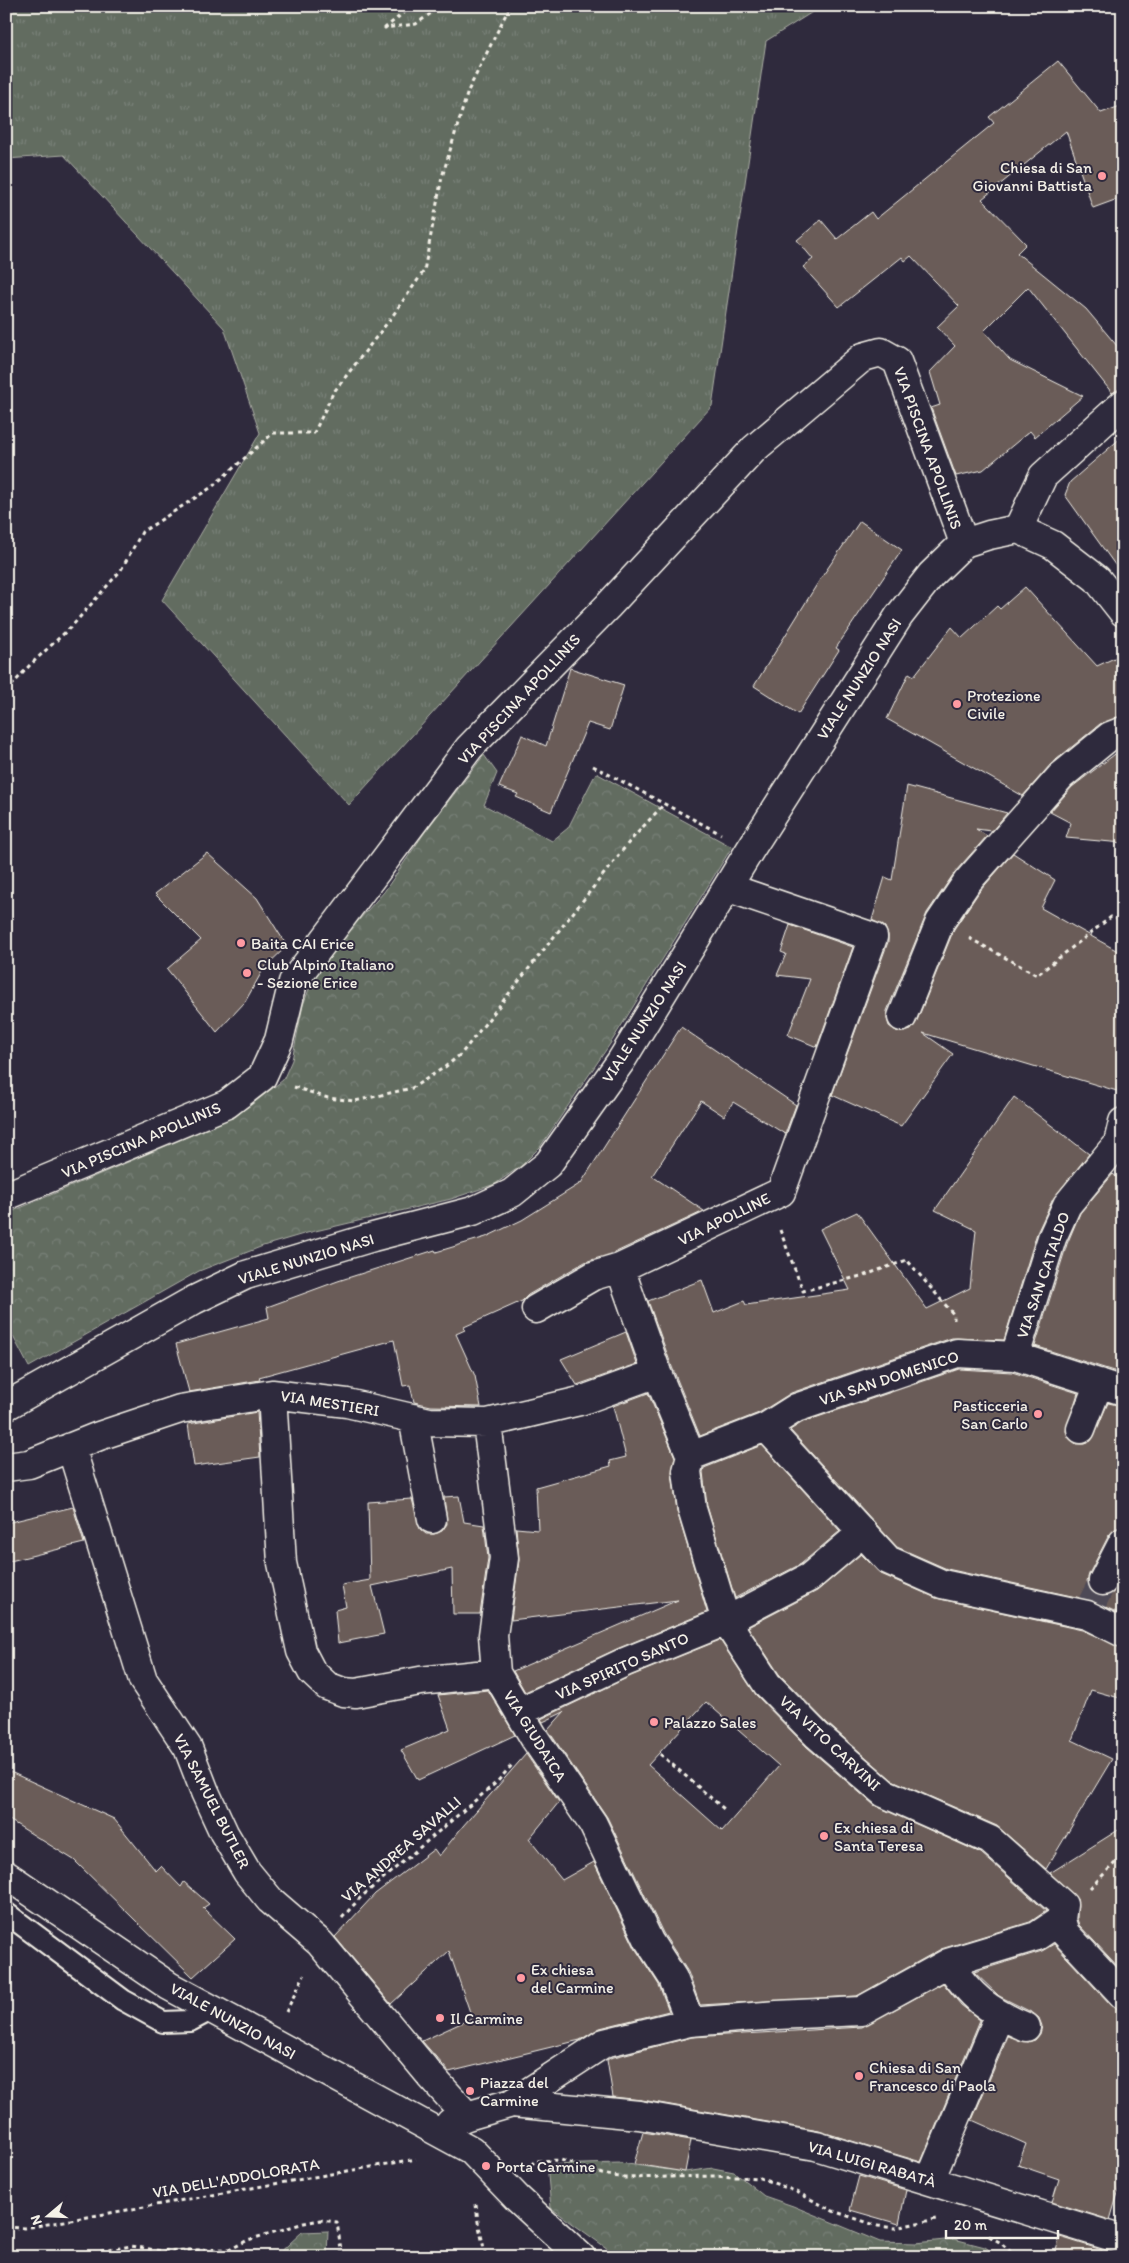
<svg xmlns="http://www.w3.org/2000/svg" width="1129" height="2263" font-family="Itim,sans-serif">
	<defs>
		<pattern id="grass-tufts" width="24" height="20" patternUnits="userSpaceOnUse" patternTransform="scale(1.25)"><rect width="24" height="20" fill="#626c61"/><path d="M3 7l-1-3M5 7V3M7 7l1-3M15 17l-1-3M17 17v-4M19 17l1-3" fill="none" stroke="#798178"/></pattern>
		<pattern id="forest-crowns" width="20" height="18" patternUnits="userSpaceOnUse" patternTransform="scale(1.25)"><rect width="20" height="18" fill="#626c61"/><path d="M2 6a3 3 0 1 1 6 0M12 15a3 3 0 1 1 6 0" fill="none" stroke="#798178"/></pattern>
	</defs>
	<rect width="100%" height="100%" fill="#2f2a3d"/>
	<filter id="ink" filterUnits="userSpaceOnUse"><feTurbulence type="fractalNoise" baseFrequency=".02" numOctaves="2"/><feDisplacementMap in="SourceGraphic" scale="10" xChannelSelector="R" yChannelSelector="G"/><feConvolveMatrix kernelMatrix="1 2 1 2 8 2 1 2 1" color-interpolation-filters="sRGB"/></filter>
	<g filter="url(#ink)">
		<!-- grass -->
		<path fill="url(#grass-tufts)" stroke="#abaea4" d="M6,6h816l-56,35 -54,365 -363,399 -187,-205 98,-167 -36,-105 -160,-173 -58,4z"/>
		<!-- forest -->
		<path fill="url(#forest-crowns)" stroke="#abaea4" d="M484,755l13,18 -13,32 68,36 16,-13 28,-55 136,74 -122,197 -70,103 -19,19 -26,18 -44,15 -144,34 -44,13 -64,25 -170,96 -23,-44v-109l216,-92 29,-17 32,-25 9,-20 11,-55 10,-26 27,-38 44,-49 41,-60z
			M620,2163l65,9 28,-4 21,4 30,24 29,10 87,36 36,1 38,-4 31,8 14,10h-380l-68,-49 -4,-43z
			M328,2231l-1,26h-52l27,-25z"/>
		<!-- building -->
		<path fill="#6b5c59" stroke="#f4f1e8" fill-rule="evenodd" d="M1058,61l43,52 22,-8v92l-30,11 -27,-77 -84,68 44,45 -9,9 69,56 37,44v36l-11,4 -84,-106 -44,44 26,29 73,36 -48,41 -5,-6 -47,39 -27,6 -25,-68 9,-3 -10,-33 25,-26 -18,-19 22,-21 -48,-50 -6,5 -3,-4 -63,50 -36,-40 10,-8 -16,-19 24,-20 16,19 34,-27 5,7 118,-96 -5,-6z
			M1123,436v140l-58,-81 5,-13z
			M860,521l42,29 -66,98 3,2 -41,64 -44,-28 65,-105z
			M1025,587l72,79 26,-12v62l-23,8 -49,40 -28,32 -136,-77 22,-46 5,3 38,-49 10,11 35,-32 3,3z
			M570,668l54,17 -14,45 -22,-7 -37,89 -35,-15 2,-3 -19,-7 23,-52 24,11z
			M1123,748v95l-57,-5 5,-15 -21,-11 22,-25z
			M907,786l100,27 -15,18 -16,-2 11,7 -32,36 -28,41 -40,98v8l2,7 7,5 8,1 7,-2 5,-7 38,-94 25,-37 34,-39 42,27 -14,28 82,46v120l-6,17 -194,-58 30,21 -52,72 -69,-31 56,-153v-7l-3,-8 -13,-7 13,-43 7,3z
			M207,853l50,45 30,48 -23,22 -19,34 -28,30 -50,-63 34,-29 -46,-46z
			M790,925l63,22 -36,100 -29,-12 22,-56 -33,-4 9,-21 -5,-2z
			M681,1027l115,78 -11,29 -52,-32 -9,14 -23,-15 -49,75 52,35 -90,42 -29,9 -57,33 -6,6 -58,26 1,3 -9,4 19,42 6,31 -50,-1 -17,-4 -4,-17 -7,1 -9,-46 -135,37 1,3 -71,12 -13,-48 93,-26 -2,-11 71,-26 97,-31 1,2 50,-15 36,-17 59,-37z
			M1014,1097l75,57 -36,45 -16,34 -33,107 -52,-2 -161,55 -32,20 -59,23 -28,-69 -24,-66 54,-21 12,33 30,-12 2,4 104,-15 -30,-61 37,-17 70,97 43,-21 6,-58 -41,-20z
			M1113,1174l10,8v192l-88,-28 32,-102 13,-31z
			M626,1332l11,32 -60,21 -16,-26z
			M959,1369l53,3 66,21 -12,38 3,7 7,6h8l7,-3 17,-38 15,3v120l-8,3 -6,6 -20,39 -2,7 3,8 5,6 9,2 8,-3 11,-17v38l-33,-15 -143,-31 -50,-22 -107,-117 13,-8z
			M648,1393l27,64 -3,16 5,38 30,101 -88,36 -94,44 -12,-21 165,-71 -167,20 8,-60 -3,-32 22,2 -2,-43 75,-21 -1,-5 16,-4 -13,-51z
			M257,1412l3,45 -66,9 -6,-42z
			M762,1445l78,86 -39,33 -66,34 -28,-92 -4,-34 1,-4z
			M459,1496l5,26 20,3 4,33 -8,56h-27l-1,-45 -80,17 12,48 -46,9 -3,-33 11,-3 -4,-22 28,-5 -2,-78 44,-3 8,30 6,5h8l8,-3 5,-7 -3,-27z
			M73,1507l11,36 -78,19v-39z
			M861,1554l20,20 55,24 146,32 41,18v51l-32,-9 -19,50 40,19 -66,110 -49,-43 -105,-46 -64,-56 -49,-50 -31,-47 69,-36z
			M720,1640l36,55 51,52 67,58 107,48 65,58 -16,11 -89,27 -84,47 -157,9 -12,-33 -25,-39 -56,-116 -59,-87 16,-18 -21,10 -2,-3 90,-43zM706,1702l73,64 -57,65 -74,-66z
			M488,1690l27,45 -97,45 -17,-30 49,-21 -12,-34z
			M526,1754l33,48 -30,37 33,41 32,-18 41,86 24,37 10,26 -69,17 -20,12 -131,32 -27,-31 50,-23 -23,-67 -58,53 -56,-67 40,-43 59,-45 5,7 24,-30z
			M6,1770l108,49 42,52 5,-5 20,21 3,-5 25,22 -6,4 32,31 -42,38 -119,-117 -68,-42z
			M1123,1827v145l-44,-47 -2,-6v-20l-27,-26z
			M1054,1944l58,62 11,4v166l-13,44 -58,-18 7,-23 -41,-14 8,-21 -54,-24 36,-84 20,6 7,-2 5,-6 2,-8 -3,-8 -6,-5 -34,-17 -25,-24 68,-21z
			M943,1983l18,22 19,15 -59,142 -102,-31 -177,-31 -29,-3 -6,-37 3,-2 82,-21 170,-10z
			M643,2132l48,8 -6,32 -51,-8z
			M859,2176l47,14 -7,34 -49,-14z
			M1060,2237l42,13 -2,7h-46z"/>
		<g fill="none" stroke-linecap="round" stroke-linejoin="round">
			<!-- street-tunnel -->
			<path stroke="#4d4857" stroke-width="28" stroke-dasharray="28 14" stroke-linecap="butt" d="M1091,1605l12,-24"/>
			<!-- lane casing -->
			<g stroke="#f4f1e8" stroke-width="24">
				<path id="lane" d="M6,1913l117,87 40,22 27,-1 21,-11"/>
			</g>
			<!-- street casing -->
			<g stroke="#f4f1e8" stroke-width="31">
				<path id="street" d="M1018,529l25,-53 80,-72
					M729,888l144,49 -92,255 -161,76 37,105 34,83 -4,15 5,38 34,112 41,63 50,51 67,58 106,47 73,65 -2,15 4,13 58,62
					M902,1017l38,-95 27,-40 94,-106 49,-40 13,-5
					M6,1196l221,-92 35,-27 17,-37 14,-58 176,-234 139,-142 146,-157 109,-92 18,-5 16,9 67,182
					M536,1309l57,-33 27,-8
					M1015,1356l37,-118 15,-33 51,-62 5,-21
					M272,1394l10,169 19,88 11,21 15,14 16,6 13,1 64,-12 76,-8
					M413,1418l19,101
					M487,1423l17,135 -11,77 3,38 39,66 58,85 56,117 24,37 17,44
					M766,1427l122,133 54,24 145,31 36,18
					M1081,1429l18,-46
					M71,1447l72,233 45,68 17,44 19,41 23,39 23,28 50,43 110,132 37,41
					M691,1456l75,-29 30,-19 161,-55 58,3 108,35
					M6,1467l23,-3 70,-28 81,-27 92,-15 75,9 82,19 58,1 93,-22 77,-28
					M1103,1581l20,-39
					M519,1712l106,-50 101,-41 84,-44 53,-45
					M948,1963c23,34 40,48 78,64
					M512,2103l127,12 177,31 307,94
					M450,2123l17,-7 45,-13 92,-60 86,-21 87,-7 84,-4 87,-48 89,-27 24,-16
					M930,2180l69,-164"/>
			</g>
			<!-- secondary casing -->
			<g stroke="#f4f1e8" stroke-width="31">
				<path id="secondary" d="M6,1406l188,-106 52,-25 127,-38 100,-26 39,-18 36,-29 73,-103 129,-211 149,-234 32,-41 33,-32 25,-8 29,-6 35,16 44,34 26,33
					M6,1875l163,111 302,164 46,48 64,59"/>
			</g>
			<!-- path -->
			<path stroke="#f4f1e8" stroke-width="3" stroke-dasharray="4 4" stroke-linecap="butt" d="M412,6l-27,22 31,-4 25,-18
				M6,692l24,-27 43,-40 48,-55 21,-38 70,-45 61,-54h41l19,-40 58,-75 33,-47 18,-94 26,-86 42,-85
				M593,766l128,68
				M969,938l68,37 74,-58 12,4
				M294,1087l34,11 27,3 57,-13 33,-21 16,-13 169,-213 34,-37
				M780,1230l23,61 62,-16 42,-15 47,55v5
				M660,1754l64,55
				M1090,1888l33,-33
				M342,1918l18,-20 137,-116 16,-18
				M286,2012l18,-37
				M531,2165l4,-4 26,-1 41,14 22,4 89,-2 47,2 35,13 38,20 45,15 17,2 41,-9
				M476,2204l2,18 8,35
				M6,2227l19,1 391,-69
				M989,2236l12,7 15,14
				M86,2257l6,-4 39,-7 30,5 70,-2 17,-9 56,-17 17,-3 16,2 5,35"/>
			<!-- lane -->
			<use href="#lane" stroke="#2f2a3d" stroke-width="20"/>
			<!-- street -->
			<use href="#street" stroke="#2f2a3d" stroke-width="28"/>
			<!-- secondary -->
			<use href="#secondary" stroke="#2f2a3d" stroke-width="28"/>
		</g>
	</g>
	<!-- markers -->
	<g fill="#ff9aa2" stroke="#2f2a3d" stroke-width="2">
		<circle cx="1102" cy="176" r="5"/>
		<circle cx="957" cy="704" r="5"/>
		<circle cx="241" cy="943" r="5"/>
		<circle cx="247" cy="973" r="5"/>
		<circle cx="1038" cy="1414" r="5"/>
		<circle cx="654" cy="1722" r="5"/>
		<circle cx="824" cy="1836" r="5"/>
		<circle cx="521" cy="1978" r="5"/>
		<circle cx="440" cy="2018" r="5"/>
		<circle cx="859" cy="2076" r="5"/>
		<circle cx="470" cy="2091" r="5"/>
		<circle cx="486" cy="2166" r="5"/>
	</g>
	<g text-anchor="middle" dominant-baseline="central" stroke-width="4" stroke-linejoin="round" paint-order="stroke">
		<!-- poi labels -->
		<g font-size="16" fill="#f4f1e8" stroke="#2f2a3d" text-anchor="start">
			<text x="1092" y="167" text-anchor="end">Chiesa di San<tspan x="1092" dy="18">Giovanni Battista</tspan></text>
			<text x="967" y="695">Protezione<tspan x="967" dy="18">Civile</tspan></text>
			<text x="251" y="943">Baita CAI Erice</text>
			<text x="257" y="964">Club Alpino Italiano<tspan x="257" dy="18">- Sezione Erice</tspan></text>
			<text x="1028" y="1405" text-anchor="end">Pasticceria<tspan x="1028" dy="18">San Carlo</tspan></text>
			<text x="664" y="1722">Palazzo Sales</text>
			<text x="834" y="1827">Ex chiesa di<tspan x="834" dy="18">Santa Teresa</tspan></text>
			<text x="531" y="1969">Ex chiesa<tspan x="531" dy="18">del Carmine</tspan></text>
			<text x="450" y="2018">Il Carmine</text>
			<text x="869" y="2067">Chiesa di San<tspan x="869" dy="18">Francesco di Paola</tspan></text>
			<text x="480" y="2082">Piazza del<tspan x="480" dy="18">Carmine</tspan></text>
			<text x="496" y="2166">Porta Carmine</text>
		</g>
		<!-- street labels -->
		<g font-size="16" fill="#f4f1e8" stroke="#2f2a3d">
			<text transform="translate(928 448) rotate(70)">VIA PISCINA APOLLINIS</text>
			<text transform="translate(859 679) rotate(-57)">VIALE NUNZIO NASI</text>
			<text transform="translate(519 699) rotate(-47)">VIA PISCINA APOLLINIS</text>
			<text transform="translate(644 1022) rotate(-57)">VIALE NUNZIO NASI</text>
			<text transform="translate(141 1140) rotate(-23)">VIA PISCINA APOLLINIS</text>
			<text transform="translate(724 1219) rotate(-26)">VIA APOLLINE</text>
			<text transform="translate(306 1259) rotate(-17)">VIALE NUNZIO NASI</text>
			<text transform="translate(1043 1275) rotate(-71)">VIA SAN CATALDO</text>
			<text transform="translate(889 1378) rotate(-18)">VIA SAN DOMENICO</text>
			<text transform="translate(330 1403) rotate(9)">VIA MESTIERI</text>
			<text transform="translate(622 1666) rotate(-24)">VIA SPIRITO SANTO</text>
			<text transform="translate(535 1736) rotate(58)">VIA GIUDAICA</text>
			<text transform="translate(830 1743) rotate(43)">VIA VITO CARVINI</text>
			<text transform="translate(212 1801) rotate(63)">VIA SAMUEL BUTLER</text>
			<text transform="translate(401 1849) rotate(-41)">VIA ANDREA SAVALLI</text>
			<text transform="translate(233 2021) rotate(29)">VIALE NUNZIO NASI</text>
			<text transform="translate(872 2164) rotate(16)">VIA LUIGI RABATÀ</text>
			<text transform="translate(236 2178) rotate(-10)">VIA DELL'ADDOLORATA</text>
		</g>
	</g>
	<!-- margin -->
	<rect width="1129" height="2263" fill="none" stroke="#2f2a3d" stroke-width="25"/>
	<rect x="12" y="12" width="1104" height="2238" fill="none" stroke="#f4f1e8" stroke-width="2" filter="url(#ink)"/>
	<!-- north arrow -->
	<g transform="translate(48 2216) rotate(251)" stroke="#2f2a3d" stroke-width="4" paint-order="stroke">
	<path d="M0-4L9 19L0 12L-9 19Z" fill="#f4f1e8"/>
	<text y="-8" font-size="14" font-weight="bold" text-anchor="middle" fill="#f4f1e8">N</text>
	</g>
	<!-- scale -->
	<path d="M946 2230v8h112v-8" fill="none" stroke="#f4f1e8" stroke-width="2.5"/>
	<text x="954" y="2230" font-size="15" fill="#f4f1e8" stroke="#2f2a3d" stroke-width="4" paint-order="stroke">20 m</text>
</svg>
